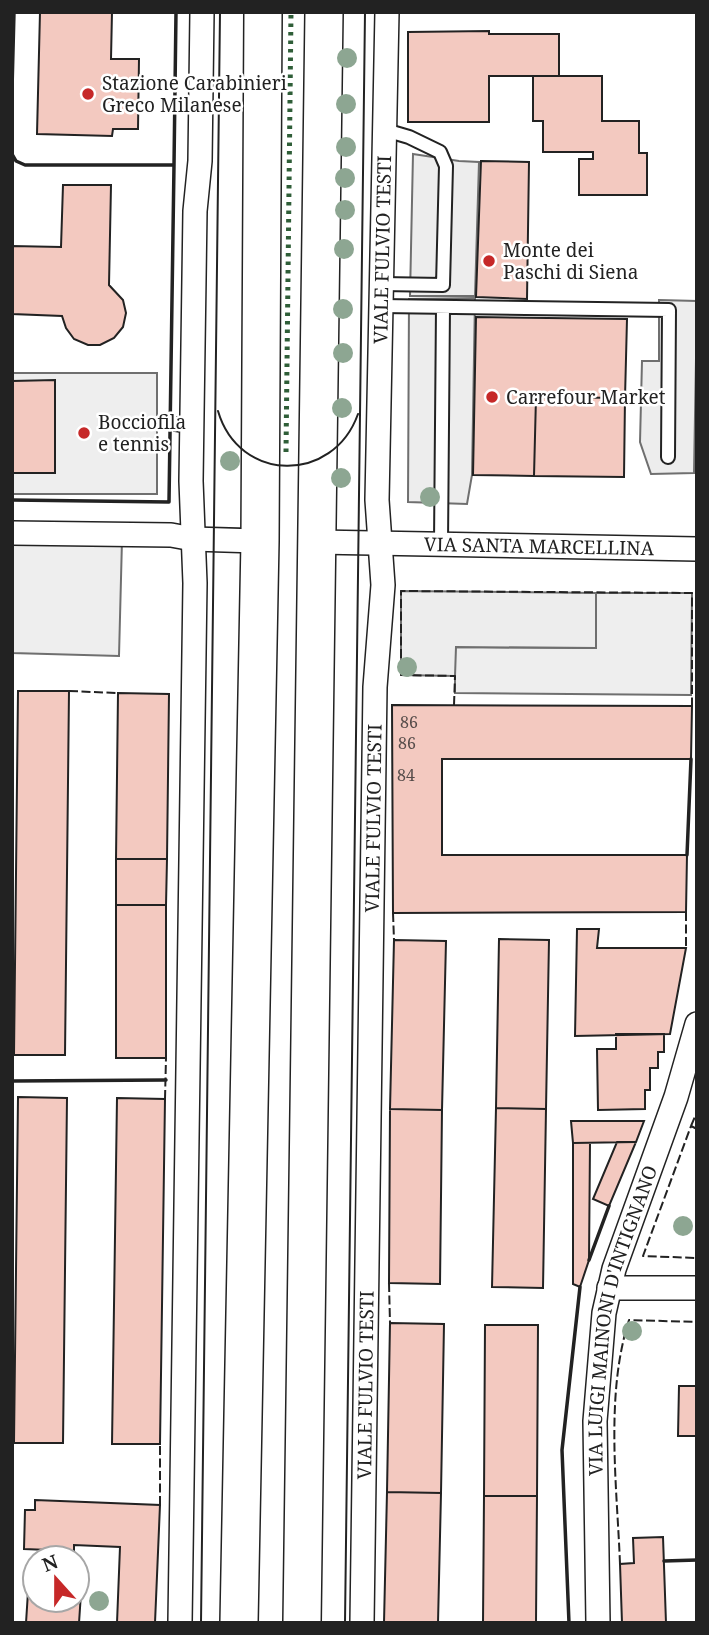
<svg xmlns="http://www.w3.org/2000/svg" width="709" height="1635" font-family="'Noto Serif',serif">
	<rect width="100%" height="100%" fill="#fff"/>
	<!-- green -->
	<path fill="#eee" stroke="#6f6f6f" stroke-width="2" d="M12,373h145v121h-145z
		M12,538l110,2 -3,116 -107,-3z
		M596,593h96l-1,102 -236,-2v-46l140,1z"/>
	<!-- parking -->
	<path fill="#ededed" stroke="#6f6f6f" stroke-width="2" d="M413,154l46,7 20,1 -4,134h-65z
		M475,298l-3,177 -5,29 -59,-2 1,-203z
		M659,300l38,1 -3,172 -43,1 -11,-32 2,-81h17z
		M401,591l195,2v55l-140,-1 -1,29 -54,-1z"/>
	<!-- building -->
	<path fill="#f3c9c0" stroke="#222" stroke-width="2" d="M40,12h72l-1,47h28l-1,70h-25l-1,7 -75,-2z
		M489,31v3h70v42h-70v46h-81v-90z
		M533,76h69v45h37v32h8v42h-68v-36h14v-7h-50v-31h-10z
		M481,161l48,1 -2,137 -51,-2z
		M63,185h48l-2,100 14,15 3,13 -3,14 -9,11 -14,7h-12l-14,-6 -8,-11 -4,-12 -50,-2v-68l49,1z
		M476,317l151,2 -2,79 -89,-1 -2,79 -61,-1z
		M55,380v93h-43v-92z
		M536,397l89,1 -1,79 -90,-1z
		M174,417h7v15l-7,-1z
		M18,691h51l-4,364h-51z
		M118,693l51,1 -2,165h-51z
		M392,705l300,1 -1,53h-249v96h245l-1,57 -293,1z
		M116,859h51l-1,46h-50z
		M116,905h50v153h-50z
		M577,929h22l-2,19h89l-16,86 -95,2z
		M499,939l50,1 -3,169 -50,-1z
		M394,940l52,1 -4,169 -52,-1z
		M616,1034h48v18h-6v16h-8v22h-5v19l-47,1 -1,-61h19z
		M18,1097l49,1 -4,345h-49z
		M117,1098l48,1 -5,345h-48z
		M496,1108l50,1 -3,179 -51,-1z
		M390,1109l52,1 -2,174 -51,-1z
		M571,1121h73l-8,21 -63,1z
		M617,1142h19l-27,64 -16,-7z
		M573,1143h17l-1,117 -9,27 -7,-3z
		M390,1323l54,1 -3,169 -54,-1z
		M485,1325h53l-1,171h-53z
		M679,1386h18v50h-19z
		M387,1492l54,1 -3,130h-54z
		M484,1496h53l-1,127h-53z
		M35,1500l125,5 -5,118h-38l3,-76 -46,-2v6l-50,-2 1,-39h10z
		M663,1537l3,86h-44l-2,-59 14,-1 -1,-25z
		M29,1576h6v24h42v-22h5l-3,45h-53z"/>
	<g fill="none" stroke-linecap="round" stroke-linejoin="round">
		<!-- lane casing -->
		<g stroke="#222" stroke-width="16">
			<path id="lane" d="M382,284l61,1 3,-119 -6,-14 -31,-15 -24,-7
				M381,306l288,4 -1,147
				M441,543l2,-236"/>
		</g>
		<!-- street casing -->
		<g stroke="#222" stroke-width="26">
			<g id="street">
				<path d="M12,533l159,2 22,4 67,2"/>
				<path id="s1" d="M317,542l380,7"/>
				<path d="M609,1288h88"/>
				<path d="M180,1623l15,-1040 -4,-102 4,-270 5,-50 2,-149"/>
				<path id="s2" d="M362,1623l13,-936 8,-102 -6,-85 10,-488"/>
				<path id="s3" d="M598,1623l-3,-202 9,-108 10,-44 62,-172 21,-73"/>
			</g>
		</g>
		<!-- primary casing -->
		<g stroke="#222" stroke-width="40">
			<path id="primary" d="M239,1623l21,-1082 3,-529
				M302,1623l22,-1611"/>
		</g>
		<!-- lane -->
		<use href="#lane" stroke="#fff" stroke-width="12"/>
		<!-- street -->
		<use href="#street" stroke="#fff" stroke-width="23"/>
		<!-- primary -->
		<use href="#primary" stroke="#fff" stroke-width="37"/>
		<!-- tram -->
		<path stroke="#222" stroke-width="2" d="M218,411c21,72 115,73 140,3
			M201,1623l19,-1611
			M345,1623l20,-1611"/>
		<!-- hedge -->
		<path stroke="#2f5e38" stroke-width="5" stroke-dasharray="3.5 5" stroke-linecap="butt" d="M286,452l5,-440"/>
		<!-- fence -->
		<path stroke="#222" stroke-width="2" stroke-dasharray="9 3.5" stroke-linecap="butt" d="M69,691l49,2
			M454,705l1,-29 -54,-1v-84l291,2v113
			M686,912v36
			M393,913l1,27
			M165,1099l1,-41
			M691,1126l6,-14
			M697,1129l-6,-3 -48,130 54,2
			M389,1283l1,40
			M160,1505v-61
			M620,1564c-3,-78 -15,-169 9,-244l68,2"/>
		<!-- wall -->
		<path stroke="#222" stroke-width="3.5" d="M12,89l2,-77
			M12,154l4,7 9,4h149l2,-153
			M12,500l157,2 5,-337
			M687,855l4,-96
			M12,1081l154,-1
			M589,1260l20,-54
			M664,1561l33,-1
			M569,1623l-7,-173 18,-163"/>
	</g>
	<!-- trees -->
	<g fill="#8da692">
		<circle cx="347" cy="58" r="10"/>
		<circle cx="346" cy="104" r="10"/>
		<circle cx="346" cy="147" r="10"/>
		<circle cx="345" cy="178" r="10"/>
		<circle cx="345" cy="210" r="10"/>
		<circle cx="344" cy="249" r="10"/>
		<circle cx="343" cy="309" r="10"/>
		<circle cx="343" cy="353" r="10"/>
		<circle cx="342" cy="408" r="10"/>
		<circle cx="230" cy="461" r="10"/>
		<circle cx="341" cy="478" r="10"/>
		<circle cx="430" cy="497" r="10"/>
		<circle cx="407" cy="667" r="10"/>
		<circle cx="683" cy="1226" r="10"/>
		<circle cx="632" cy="1331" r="10"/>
		<circle cx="99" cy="1601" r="10"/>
	</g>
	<!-- markers -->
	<g fill="#c62828" stroke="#fff" stroke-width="2.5">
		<circle cx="88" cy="94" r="7"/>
		<circle cx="489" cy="261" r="7"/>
		<circle cx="492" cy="397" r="7"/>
		<circle cx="84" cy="433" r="7"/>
	</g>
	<g text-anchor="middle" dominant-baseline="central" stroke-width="5" stroke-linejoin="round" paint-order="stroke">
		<!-- number labels -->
		<g font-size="16" fill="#564c4a">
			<text x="409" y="722">86</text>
			<text x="407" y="743">86</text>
			<text x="406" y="775">84</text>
		</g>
		<!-- poi labels -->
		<g font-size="19" fill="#222" stroke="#fff" text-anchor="start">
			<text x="102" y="83">Stazione Carabinieri<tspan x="102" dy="22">Greco Milanese</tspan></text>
			<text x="503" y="250">Monte dei<tspan x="503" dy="22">Paschi di Siena</tspan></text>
			<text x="506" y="397">Carrefour Market</text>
			<text x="98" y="422">Bocciofila<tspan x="98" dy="22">e tennis</tspan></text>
		</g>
		<!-- street labels -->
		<g font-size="19" fill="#222" stroke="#fff">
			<text stroke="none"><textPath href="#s2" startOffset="1374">VIALE FULVIO TESTI</textPath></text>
			<text stroke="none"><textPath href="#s1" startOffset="222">VIA SANTA MARCELLINA</textPath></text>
			<text stroke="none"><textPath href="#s2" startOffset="805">VIALE FULVIO TESTI</textPath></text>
			<text stroke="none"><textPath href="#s3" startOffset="306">VIA LUIGI MAINONI D'INTIGNANO</textPath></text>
			<text stroke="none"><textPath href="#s2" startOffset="238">VIALE FULVIO TESTI</textPath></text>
		</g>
	</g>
	<!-- border -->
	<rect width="709" height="1635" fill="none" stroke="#222222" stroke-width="28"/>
	<!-- north arrow -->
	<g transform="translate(56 1579) rotate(339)"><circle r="33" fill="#ffffff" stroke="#a7a7a7" stroke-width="2"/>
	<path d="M0-5L12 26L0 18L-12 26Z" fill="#c62828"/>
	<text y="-10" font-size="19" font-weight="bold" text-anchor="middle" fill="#222222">N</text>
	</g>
</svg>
